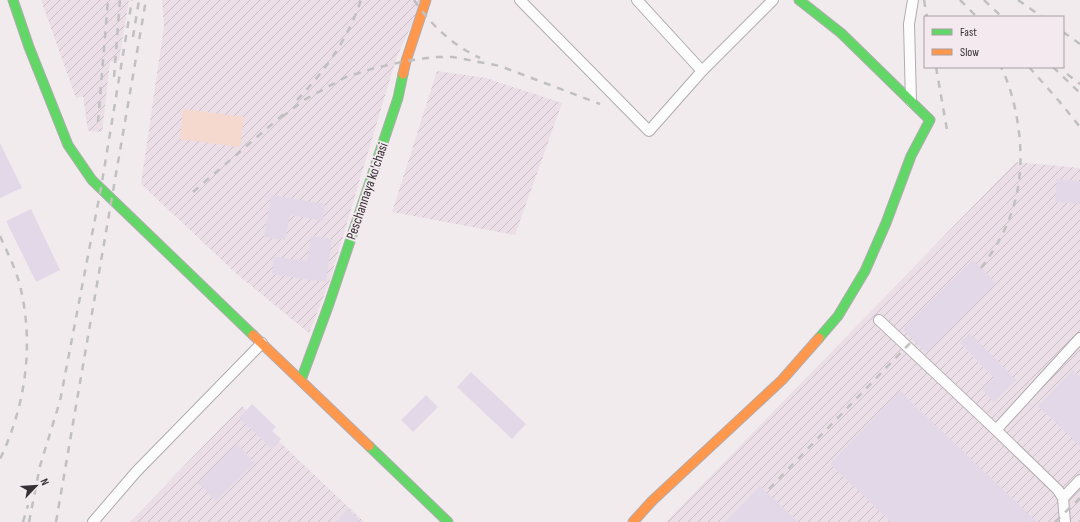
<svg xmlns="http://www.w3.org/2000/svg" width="1080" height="522" font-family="'Sofia Sans Condensed',sans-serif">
	<defs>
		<pattern id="industrial-furrows" width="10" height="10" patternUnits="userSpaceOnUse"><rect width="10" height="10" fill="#ebdee6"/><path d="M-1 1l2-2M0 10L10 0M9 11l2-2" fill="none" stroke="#cabfc6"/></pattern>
	</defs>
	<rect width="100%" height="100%" fill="#f1ebee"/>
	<!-- industrial -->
	<path fill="url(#industrial-furrows)" d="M41,0h88l-10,60 -9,2 -8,70 -14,-1 -5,-35 -7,2z
		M162,0h261l-27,59 -67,224 -20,50 -71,-58 -97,-91 23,-158z
		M437,71l49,7 76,25 -47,132 -123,-23z
		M1016,162l64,6v354h-414z
		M242,406l122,116h-234z"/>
	<!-- garden -->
	<path fill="#f5d8ce" d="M183,109l61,8 -4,30 -60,-8z"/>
	<!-- building -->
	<path fill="#e3d8e8" d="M0,143l22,45 -22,10z
		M1057,179l23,2v23l-25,-2z
		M271,195l54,9 -2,17 -33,-6 -5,25 -21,-3z
		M31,209l29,61 -24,12 -30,-61z
		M311,236l21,3 -6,43 -54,-8 2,-17 33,4z
		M973,260l23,23 -70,70 -23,-24z
		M970,333l46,47 -22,22 -12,-13 12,-11 -34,-35z
		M1073,370l7,7v69l-42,-40z
		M471,372l55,52 -14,15 -55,-52z
		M900,391l137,131h-146l-61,-58z
		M426,395l12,12 -25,25 -12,-12z
		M252,404l24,23 -4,4 9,8 -9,10 -33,-31z
		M237,444l18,19 -39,38 -18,-18z
		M760,486l38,36h-73z
		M348,509l13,13h-25z"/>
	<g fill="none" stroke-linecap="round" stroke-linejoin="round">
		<!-- street casing -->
		<g stroke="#b1acaf" stroke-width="12">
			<path id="street" d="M520,0l129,131 53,-60 71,-71
				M637,0l65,71
				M911,101l-2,-77 4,-24
				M879,320l117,110 62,60 5,8
				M996,430l84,-92
				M93,522l43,-50 126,-129
				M1065,522l-2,-24 17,-18"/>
		</g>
		<!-- fast casing -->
		<g stroke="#b1acaf" stroke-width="11">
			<path id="fast" d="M13,0l16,47 39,98 24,35 161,155
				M799,0l42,33 89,87 -19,36 -25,67 -21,48 -27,45 -19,22
				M301,380l28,-76 69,-206 5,-24
				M369,446l79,76"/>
		</g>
		<!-- slow casing -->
		<g stroke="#b1acaf" stroke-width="11">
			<path id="slow" d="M403,74l3,-13 20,-61
				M253,335l116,111
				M633,522l19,-21 130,-121 37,-42"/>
		</g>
		<!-- street -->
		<use href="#street" stroke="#fdfcfc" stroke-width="10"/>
		<!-- fast -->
		<use href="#fast" stroke="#63d668" stroke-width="9"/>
		<!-- slow -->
		<use href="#slow" stroke="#ff974d" stroke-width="9"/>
		<!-- rail -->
		<path stroke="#c1c0c1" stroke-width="2.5" stroke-dasharray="7 7" stroke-linecap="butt" d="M414,0c17,25 38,45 66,58
			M924,0l3,17
			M960,0l17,17
			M984,0l18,17
			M1018,0l24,17
			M1063,32l17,12
			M133,37l6,-37
			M936,67l11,63
			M1029,67l30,34 21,26
			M1053,67l27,26
			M1067,74l13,10
			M114,77l6,-77
			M297,100c28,-29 51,-61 64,-100
			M282,117l22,-17 42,-23 29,-9 31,-7 29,-4h18l47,9 100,38
			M98,122l10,-122
			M193,192l92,-79
			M0,236c8,18 17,35 21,54 13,57 4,117 -21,169
			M981,268c34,-45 45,-88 37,-143 -3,-20 -8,-40 -17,-58
			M769,489l144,-149
			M23,522l5,-17
			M29,522l11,-56 20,-65 41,-213 31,-188
			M56,522l90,-522
			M1055,522l25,-24"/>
	</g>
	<g text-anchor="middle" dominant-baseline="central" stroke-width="4" stroke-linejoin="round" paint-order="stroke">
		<!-- street labels -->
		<g font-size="14" fill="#343033" stroke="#f3e9ef">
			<text transform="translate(367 191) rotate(-71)">Peschannaya ko'chasi</text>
		</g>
	</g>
	<!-- legend -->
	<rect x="924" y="16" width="140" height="52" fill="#f3e9ef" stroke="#a79fa4"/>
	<rect x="932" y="29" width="20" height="6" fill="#63d668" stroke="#a79fa4"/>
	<text x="960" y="36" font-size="12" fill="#343033">Fast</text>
	<rect x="932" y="49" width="20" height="6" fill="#ff974d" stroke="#a79fa4"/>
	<text x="960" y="56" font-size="12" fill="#343033">Slow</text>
	<!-- north arrow -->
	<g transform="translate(36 486) rotate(65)" stroke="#f3e9ef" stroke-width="3" paint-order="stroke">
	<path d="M0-3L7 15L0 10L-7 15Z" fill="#343033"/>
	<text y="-6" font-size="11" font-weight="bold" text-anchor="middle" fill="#343033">N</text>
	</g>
</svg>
